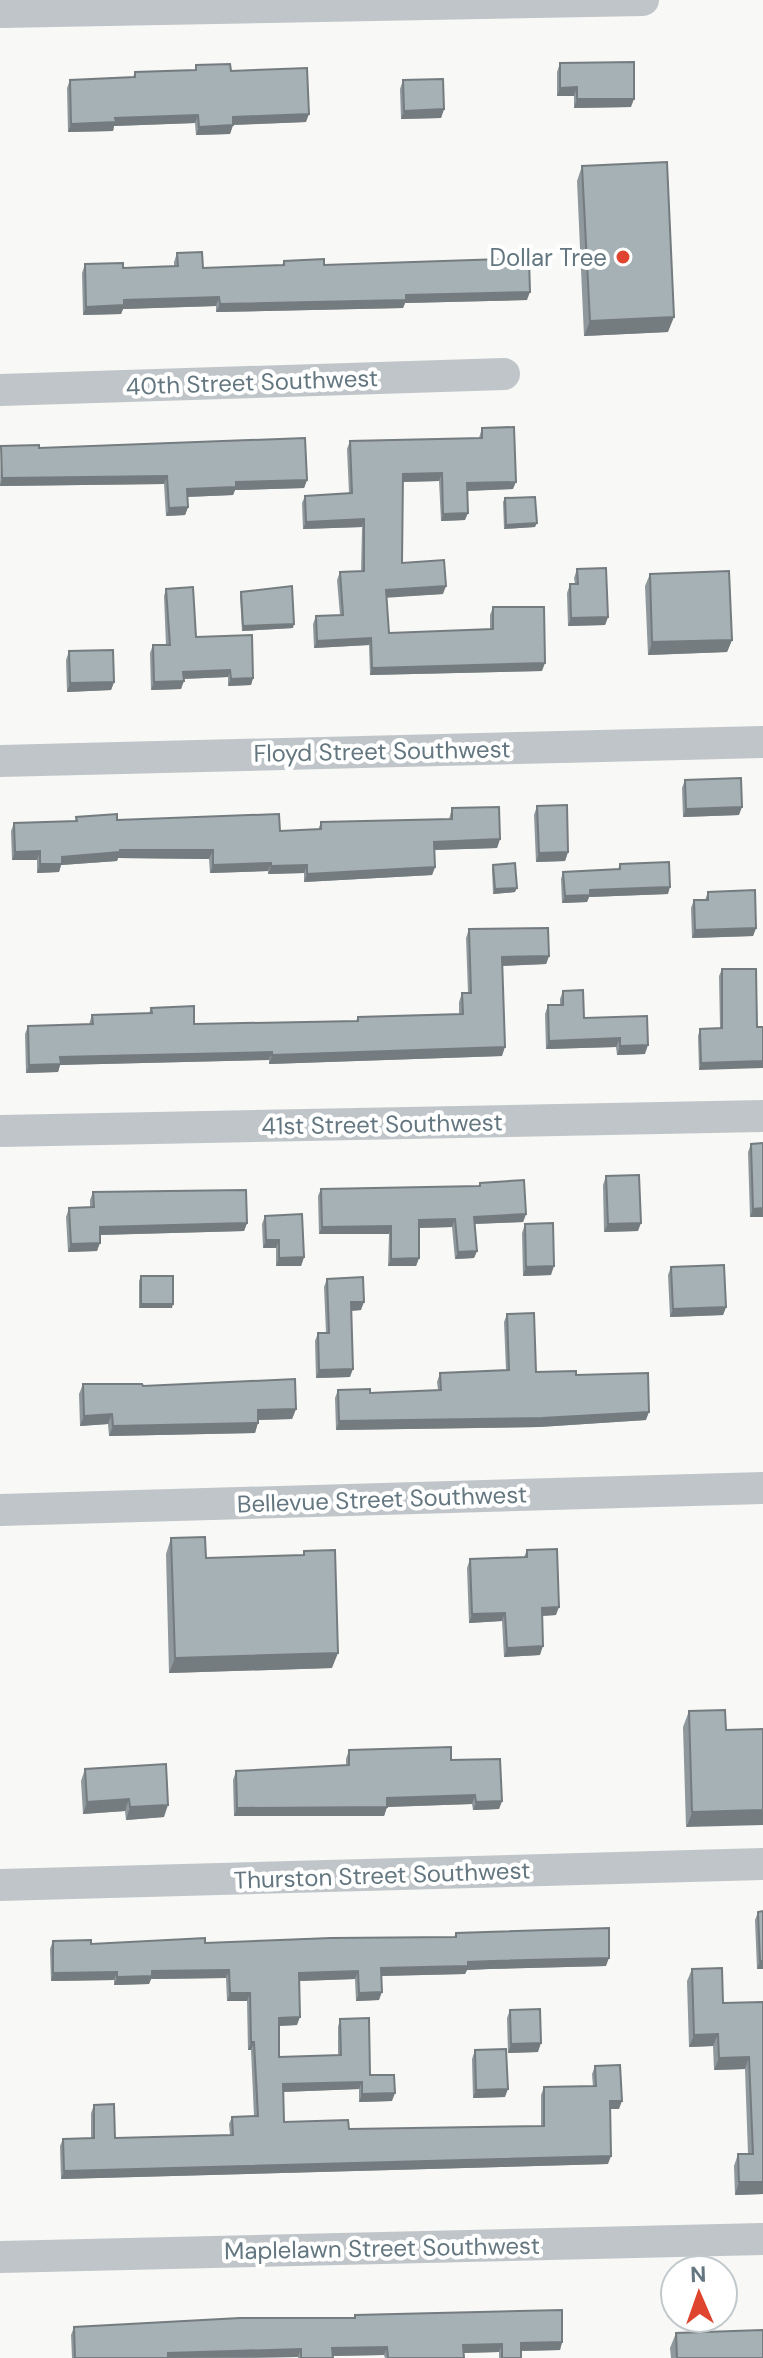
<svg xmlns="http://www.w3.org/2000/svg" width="763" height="2358" font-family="'DM Sans',sans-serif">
	<rect width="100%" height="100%" fill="#f8f8f6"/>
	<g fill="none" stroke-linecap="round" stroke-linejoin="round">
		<!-- minor -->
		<path stroke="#bfc5c8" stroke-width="32" d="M0,12l643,-12
			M0,390l504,-16
			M0,761l763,-19
			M0,1131l763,-15
			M0,1510l763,-22
			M0,1885l763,-21
			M0,2257l763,-18"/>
	</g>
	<!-- wall -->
	<path fill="#8f989c" d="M560,63l71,44 -57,1v-12h-17v-24z
		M196,65l35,6 75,51 -73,3 -3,9 -34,1 -1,-12 -81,3 -1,5 -45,1 -1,-44 3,-8 63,-3 2,-5 60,-2z
		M403,80l41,29 -3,9 -40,1 -1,-30z
		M582,166l86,166 -84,4 -7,-155z
		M177,253l26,15 79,-3 2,-4 40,4 203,35 -122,3 -2,5 -187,4v-6l-93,3 -2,5 -38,1 -1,-42 3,-9 38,4 51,-2v-4z
		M482,428l31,61 -46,2 -2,29 -24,1 -2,-40 -36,1 -1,81 41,31 -57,3 3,36 101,-4v-14l3,-8 49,64 -172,4 -1,-30 -55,3 -1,-24 3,-8 24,-1 -3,-35 3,-8 21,-1 1,-44 -59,2 -1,-26 3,-7 44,-3 -2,-44 3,-8 129,-3z
		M1,446l38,2 268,32 -3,8 -69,2 -2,5 -46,2 1,10 -3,8 -19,1 -2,-32 -164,2z
		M505,498l30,29 -31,2 -1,-27z
		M577,569l31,48 -3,8 -37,1 -1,-33 3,-9h5l-1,-6z
		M650,574l82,66 -5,12 -79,3 -3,-69z
		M166,589l30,48 57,41 -2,7 -23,1v-9l-45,2 -2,10 -30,1 -1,-37 3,-8h13l-2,-49z
		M241,592l52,36 -51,3 -2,-35z
		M69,651l45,31 -3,8 -44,2 -1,-32z
		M685,780l54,35 -56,2 -1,-29z
		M537,806l31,46 -3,9 -29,1 -2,-47z
		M452,808l48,31 -3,9 -63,2 1,17 -3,8 -128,7v-9l-36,1v-3l-58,2 -1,-14 -91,-1 -1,3 -56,4 -2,7 -22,1v-13h-25l-1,-29 3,-8 61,-2 1,-4 204,14 38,-1 3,-8 128,-3z
		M620,864l48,30 -79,3 -2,5 -25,1 -1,-24 2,-7 55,-3z
		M493,865l22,27 -22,2 -1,-25z
		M708,892l48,36 -3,8 -61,2 -1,-30 3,-8h11z
		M469,929l80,27 -3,8 -44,2v90l-233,8v-4l-209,5 -2,7 -32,1 -1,-39 3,-8 61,-2 3,-9 57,-2 2,-5 43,16 162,-3 2,-4 101,-3v-12l3,-9h6l-2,-55z
		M722,969l35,58 -58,43 -1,-34 2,-7 20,-1 -1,-52z
		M563,991l21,27 61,36 -28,1 -1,-8 -70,2 -1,-35 3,-9h12v-6z
		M763,1143v74h-13l-2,-65 3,-8z
		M606,1176l32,55 -34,1 -1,-47z
		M480,1183l46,31 -3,8 -48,2 2,27 -3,7 -19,1 -3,-32 -33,1v30l-3,8h-28l1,-32h-70l-1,-38 3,-7 157,-3z
		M93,1192l154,31 -3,8 -144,4 -3,16 -29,1 -2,-35 3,-9 21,-1v-7z
		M265,1216l39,41 -3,9h-25v-18h-13l-1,-24z
		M525,1224l26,51 -28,1 -1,-43z
		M671,1267l55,40 -3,8 -53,2 -2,-42z
		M141,1276l31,32h-33v-27z
		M327,1279l34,31 -10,1 -1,66 -34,1 -1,-37 3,-8h8l-2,-46z
		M507,1314l29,58 40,3 70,45 -107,7 -203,3 -1,-32 3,-8 32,3 68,-3 -1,-8 3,-9 66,-3 -2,-48z
		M83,1384l60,2 153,23 -4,10 -34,1 -3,13 -146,3 -1,-12 -28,2 -1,-32z
		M171,1538l35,20 97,-3 1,-4 28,117 -163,5 -3,-119z
		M527,1550l29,65 -14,1 -2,39 -36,2 -2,-36 -33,2 -2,-55 3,-9 54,-2z
		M689,1711l37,19 -40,97 -3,-100z
		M349,1750l102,10 51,41 -3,8 -26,1 -1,-6 -85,3 -3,9h-150l-1,-36 3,-9 110,-6v-6z
		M85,1769l79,48 -38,3 -1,-9 -42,3 -2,-33z
		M758,1912l5,57h-6l-2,-49z
		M456,1933l150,33 -117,3 -22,1 -2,4 -84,2 -2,24 -23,1 -1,-22 -55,2 -3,44 -18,1v31l59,-2v-28l2,-8 30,56 22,26 -33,1v-13l-76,3 1,30 65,7 192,-3v-31l3,-8h49l-1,-13 3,-8 24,43h-9l-2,55 -547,15 -1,-33 3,-7 28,-1v-25l3,-8 21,33 115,-3 -1,-11 3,-7 22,-1 -3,-66h-3l-1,-49h-20l-1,-23 -75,1 -2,5 -35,1v-5l-63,1 -1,-32 3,-8 38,3 114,-1 249,-6z
		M692,1969l31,34 40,-1v192l-28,1 -1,-29 4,-12h10l-3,-85 -31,1 -1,-24 -24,1 -2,-66z
		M510,2010l28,42 -30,1 -1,-35z
		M475,2050l30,47 -32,1 -1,-39z
		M355,2315l207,27 -2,8 -39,1v7h-22v-6l-35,1v5h-79l-1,-3 -51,1v2h-35v-1l-41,1h-185l-1,-23 3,-8 280,-9z
		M676,2333l87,25h-92l-1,-10z"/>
	<!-- shaded-wall -->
	<path fill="#747c7f" d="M577,87l-3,9h-17l3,-8z
		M577,99h57l-3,8 -57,1z
		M444,109l-3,9 -40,1 3,-8z
		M309,114l-3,8 -76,3 3,-8z
		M198,115l-3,8 -81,3 -1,5 -45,1 3,-8 44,-6z
		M233,125l-3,9 -34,1 3,-8z
		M530,292l-3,8 -122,3 -2,5 -187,4 4,-8 186,-9z
		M219,297l-3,9 -93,3 -2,5 -38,1 3,-8 38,-7z
		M674,317l-6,15 -84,4 6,-15z
		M442,473l-3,8 -39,1 3,-8z
		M167,476l-3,8 -164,2 2,-8z
		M307,480l-3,8 -69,2 -2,5 -49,2 3,-8 49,-7z
		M516,482l-3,7 -49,2 3,-8z
		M188,507l-3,8 -19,1 3,-8z
		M468,513l-3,7 -24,1 2,-7z
		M364,519l-2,8 -59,2 3,-7z
		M537,523l-2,4 -31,2 2,-4z
		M446,586l-3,8 -60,4 3,-8z
		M608,617l-3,8 -37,1 3,-8z
		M294,624l-1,4 -51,3 1,-5z
		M371,638l-2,7 -55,3 3,-7z
		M732,640l-5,12 -79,3 4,-13z
		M545,663l-3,8 -172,4 2,-7z
		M230,670l-2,7 -48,2 3,-7z
		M253,678l-2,7 -23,1 3,-7z
		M184,681l-3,8 -30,1 3,-8z
		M114,682l-3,8 -44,2 3,-9z
		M742,807l-3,8 -56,2 3,-8z
		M500,839l-3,9 -66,2 3,-8z
		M120,850h93l-4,9 -91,-1 -1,3 -56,4 -2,7 -22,1 3,-9 22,-7z
		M40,851l-3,9h-25l3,-8z
		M568,852l-3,9 -29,1 3,-9z
		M271,863l-3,8 -58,2 3,-8z
		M307,865l-3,8 -36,1 3,-8z
		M435,867l-3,8 -128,7 3,-8z
		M670,887l-2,7 -79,3 -2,5 -25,1 3,-7 25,-6z
		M517,888l-2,4 -22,2 2,-5z
		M756,928l-3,8 -61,2 3,-8z
		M549,956l-3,8 -47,2 3,-9z
		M620,1038l-4,9 -70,2 3,-8z
		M648,1045l-3,9 -28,1 3,-9z
		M505,1047l-3,9 -233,8 3,-9z
		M272,1052l-3,8 -209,5 -2,7 -32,1 3,-8 31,-8z
		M763,1061v7l-64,2 2,-7z
		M763,1208v9h-13l3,-8z
		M526,1214l-3,8 -52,2 3,-7z
		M455,1219l-3,8 -36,1 3,-8z
		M247,1223l-3,8 -147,4 3,-8z
		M641,1223l-3,8 -34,1 4,-8z
		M391,1226l-2,8h-70l3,-7z
		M266,1240h13l-3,8h-13z
		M100,1243l-3,8 -29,1 3,-8z
		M477,1251l-3,7 -19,1 3,-7z
		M304,1257l-3,9h-25l3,-8z
		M419,1258l-3,8h-28l3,-7z
		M554,1266l-3,9 -28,1 3,-9z
		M351,1302h13l-3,8 -13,1z
		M141,1304h32l-1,4h-33z
		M726,1307l-3,8 -53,2 3,-8z
		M353,1369l-3,8 -34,1 3,-8z
		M296,1409l-4,10 -38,1 4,-10z
		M649,1412l-3,8 -107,7 -203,3 3,-9z
		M112,1414l-4,10 -28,2 4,-10z
		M258,1423l-3,10 -146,3 4,-10z
		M559,1607l-3,8 -17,1 3,-8z
		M505,1613l-3,8 -33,2 3,-9z
		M543,1646l-3,9 -36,2 3,-9z
		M338,1653l-6,15 -163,5 6,-15z
		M475,1795l-3,9 -88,3 3,-9z
		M129,1799l-4,12 -42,3 4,-12z
		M502,1801l-3,8 -26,1 3,-8z
		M168,1805l-4,12 -38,3 4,-13z
		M387,1807l-3,9h-150l3,-8z
		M763,1810v15l-77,2 6,-15z
		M609,1958l-3,8 -117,3 -22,1 -2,4 -87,2 3,-8 87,-6z
		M760,1961h3v8h-6z
		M229,1970l-3,8 -75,1 -2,5 -35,1 3,-8 35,-6z
		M358,1971l-3,8 -58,2 2,-8z
		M117,1972l-3,8 -63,1 2,-8z
		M382,1992l-3,8 -23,1 3,-8z
		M230,1993h20l-3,8h-20z
		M300,2017l-3,8 -21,1 3,-8z
		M718,2034l-5,12 -24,1 5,-12z
		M251,2042h3l-3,8h-3z
		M541,2043l-3,9 -30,1 3,-9z
		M749,2057l-4,12 -31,1 5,-12z
		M362,2082l-3,7 -79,3 3,-8z
		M508,2089l-3,8 -32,1 3,-8z
		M395,2093l-3,8 -33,1 3,-8z
		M610,2101h12l-3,8h-12z
		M611,2156l-3,8 -547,15 3,-8z
		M739,2182h24v12l-28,1z
		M562,2342l-2,8 -42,1 3,-8z
		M502,2344l-3,8 -39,1 3,-8z
		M387,2347l-3,8 -54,1 2,-8z
		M301,2349l-3,8 -132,1 2,-5z"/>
	<!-- building -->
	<path fill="#a6b1b5" stroke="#747c7f" stroke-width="2" d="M634,62v37h-57v-12l-17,1v-25z
		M230,64l1,7 76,-3 2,46 -76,3v8l-34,2 -1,-12 -83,3 1,4 -45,2 -1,-44 65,-3v-5l61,-2v-5z
		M443,79l1,30 -40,2 -1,-31z
		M667,162l7,155 -84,4 -8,-155z
		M202,252l1,16 81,-3v-4l40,-2v6l205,-7 1,34 -124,3v5l-186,4 -1,-7 -95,3v5l-38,2 -1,-43 38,-1v5l55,-2 -1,-13z
		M514,427l2,55 -49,1 1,30 -25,1 -1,-41 -39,1 -1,89 42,-3 2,26 -60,4 3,43 104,-4v-22h51l1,56 -173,5 -1,-30 -54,3 -1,-25 27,-1 -3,-43 24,-1v-52l-58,3 -1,-26 47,-3 -2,-52 132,-3v-10z
		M305,438l2,42 -71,2v5l-49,2 1,18 -19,1 -2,-32 -165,2 -1,-32 38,-1v3z
		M535,497l2,26 -31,2 -1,-27z
		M606,568l2,49 -37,1 -1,-34h8l-1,-15z
		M729,571l3,69 -80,2 -2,-68z
		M292,586l2,38 -51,2 -2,-34z
		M193,587l3,50 56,-2 1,43 -22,1 -1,-9 -47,2 1,9 -30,1 -1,-37h17l-4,-56z
		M113,650l1,32 -44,1 -1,-32z
		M741,778l1,29 -56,2 -1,-29z
		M567,805l1,47 -29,1 -2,-47z
		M499,807l1,32 -66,3 1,25 -128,7v-9l-36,1v-3l-58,2v-15h-93v2l-58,5v7h-22v-13l-25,1 -1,-29 63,-2 -1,-4 41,-3v6l162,-6 1,17 41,-2v-7l131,-3v-11z
		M669,862l1,25 -80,3v5l-25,1 -2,-24 57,-3v-5z
		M515,863l2,25 -22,1 -2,-24z
		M755,890l1,38 -61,2 -1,-30h14v-8z
		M548,928l1,28 -47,1 3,90 -233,8v-3l-212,5 1,7 -32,1 -1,-39 65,-2 -1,-9 60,-2 -1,-5 43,-2v18l164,-3v-4l105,-3 -1,-21h9l-2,-64z
		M722,969h34l1,58h6v34l-62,2 -1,-34 22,-1z
		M583,990l1,28 63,-2 1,29 -28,1v-8l-71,3 -1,-36h15v-14z
		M763,1143v65l-10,1 -2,-65z
		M639,1175l2,48 -33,1 -2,-48z
		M524,1180l2,34 -52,3 3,34 -19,1 -3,-33 -36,1v38l-28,1v-33l-69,1 -1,-38 159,-3v-3z
		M246,1190l1,33 -147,4v16l-29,1 -2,-36 25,-1 -1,-15z
		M302,1214l2,43 -25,1v-18h-13l-1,-24z
		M553,1223l1,43 -28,1 -1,-43z
		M724,1265l2,42 -53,2 -2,-42z
		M141,1276h32v28h-32z
		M363,1277l1,25h-13l2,67 -34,1 -1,-37h11l-2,-54z
		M534,1313l2,59 40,-1v4l72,-2 1,39 -107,6 -203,3 -1,-31 32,-1v4l71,-3 -1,-17 69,-3 -2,-56z
		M295,1379l1,30 -38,1v13l-145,3 -1,-12 -28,2 -1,-32h59l1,2z
		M205,1537l1,21 98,-3v-4l31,-1 3,103 -163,5 -4,-120z
		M557,1549l2,58 -17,1 1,38 -36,2 -2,-35 -33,1 -2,-55 57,-2v-7z
		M725,1710l1,20 37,-1v81l-71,2 -3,-101z
		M451,1747v13l49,-1 2,42 -26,1 -1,-7 -88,3v9l-150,1 -1,-37 113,-6v-15z
		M166,1764l2,41 -38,2 -1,-8 -42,3 -2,-33z
		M763,1911v50h-3l-2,-49z
		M609,1928v30l-117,3 -24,1v4l-87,2 1,24 -23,1 -1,-22 -59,2 1,44 -21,1v39l62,-2 -1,-36 29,-1 1,57h24l1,18 -33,1v-12l-79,2 1,38 64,-2 1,9 195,-3v-39l52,-1 -1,-20 25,-1 2,36h-12l1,55 -547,15 -1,-32 31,-1v-33l20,-1 1,34 118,-3 -1,-18 26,-1 -4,-74h-3l-1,-49h-20l-1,-23 -77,1v5l-35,1v-5l-64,1v-32l38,-1v4l114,-6v5l126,-5 125,-1v-4z
		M722,1968l1,35 40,-1v180h-24l-1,-28h15l-4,-97 -30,1 -1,-24 -24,1 -2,-66z
		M540,2009l1,34 -30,1 -1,-34z
		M506,2049l2,40 -32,1 -1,-40z
		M562,2310v32l-41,1v15h-19v-14l-39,1 1,13h-76l-1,-11 -55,1 1,10h-32v-9l-133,4v5h-93l-1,-31 166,-9h115v-3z
		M763,2330v28h-86l-1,-25z"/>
	<!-- markers -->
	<circle fill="#df442f" stroke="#fff" stroke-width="3" cx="623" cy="257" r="8"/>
	<g text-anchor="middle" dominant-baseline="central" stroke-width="8" stroke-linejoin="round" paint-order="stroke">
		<!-- poi labels -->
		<g font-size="24" fill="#647780" stroke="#fff" text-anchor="end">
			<text x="607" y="257">Dollar Tree</text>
		</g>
		<!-- street labels -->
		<g font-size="24" fill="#647780" stroke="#fff">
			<text transform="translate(252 382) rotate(-2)">40th Street Southwest</text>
			<text transform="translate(382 751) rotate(-1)">Floyd Street Southwest</text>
			<text transform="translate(382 1124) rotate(-1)">41st Street Southwest</text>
			<text transform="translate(382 1499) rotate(-2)">Bellevue Street Southwest</text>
			<text transform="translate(382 1875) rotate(-2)">Thurston Street Southwest</text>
			<text transform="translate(382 2248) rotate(-1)">Maplelawn Street Southwest</text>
		</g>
	</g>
	<!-- north arrow -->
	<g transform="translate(699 2294) rotate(358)"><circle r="38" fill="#ffffff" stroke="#c1c9cc" stroke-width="2"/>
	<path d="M0-6L14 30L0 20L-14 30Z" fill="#df442f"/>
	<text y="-12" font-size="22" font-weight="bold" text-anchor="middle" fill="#647780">N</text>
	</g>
</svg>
